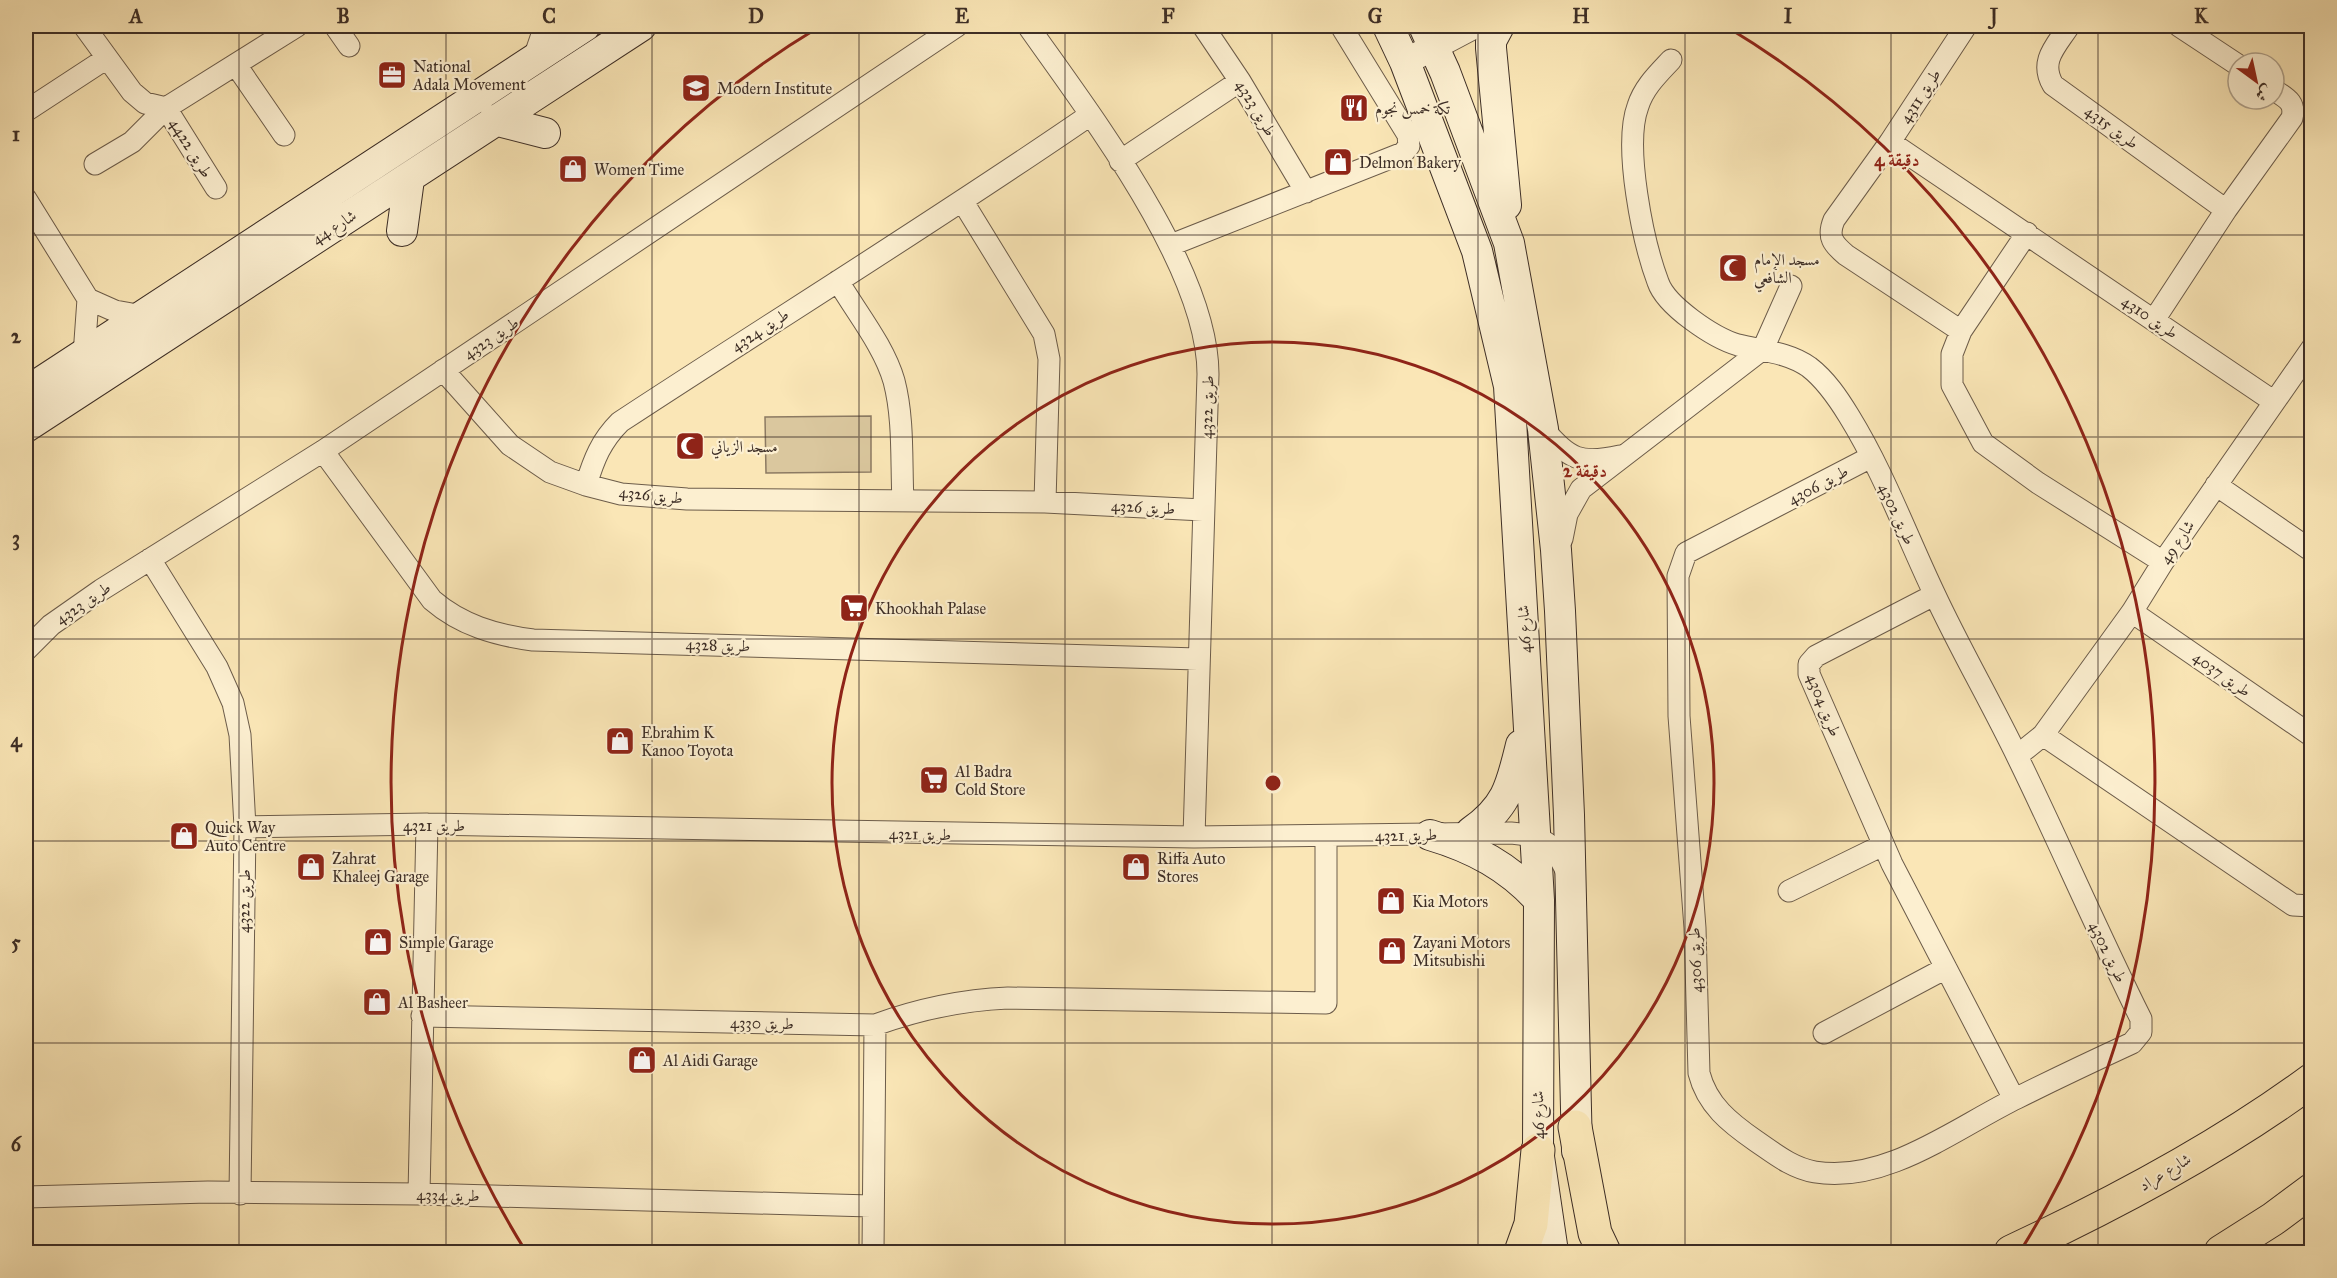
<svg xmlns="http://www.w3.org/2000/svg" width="2337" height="1278" font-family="'IM FELL Great Primer',Amiri,serif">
	<rect width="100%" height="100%" fill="#fae6b6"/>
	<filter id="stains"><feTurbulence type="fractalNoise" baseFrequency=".00333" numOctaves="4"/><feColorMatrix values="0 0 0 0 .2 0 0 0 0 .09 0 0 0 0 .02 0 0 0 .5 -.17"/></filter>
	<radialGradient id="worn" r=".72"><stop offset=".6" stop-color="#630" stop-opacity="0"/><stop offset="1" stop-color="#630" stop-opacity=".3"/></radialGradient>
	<!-- pitch -->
	<path fill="#dac79e" stroke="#8c7a62" stroke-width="1.5" d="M871,416v56l-105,1 -1,-56z"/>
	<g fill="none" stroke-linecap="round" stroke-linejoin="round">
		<!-- minor casing -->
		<g stroke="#6c5c4a" stroke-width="23">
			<path id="minor" d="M84,26l48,66 13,11 21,5 131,-82
				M335,26l14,20
				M1028,26c61,87 180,241 180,348l-14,463
				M1203,26l37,55 66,111
				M1966,26l-76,116 -56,78c-7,17 -1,24 12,35l115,76 -9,23v31l31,58 55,40 125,79
				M2069,26c-13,20 -30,35 -16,59l173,125
				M2179,26l59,39
				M534,58l11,-32
				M1671,60c-13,14 -27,27 -33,46 -15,40 5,136 20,176 8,24 56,56 80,63 24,6 50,7 71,22 17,13 29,31 40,49 34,55 57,118 85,177 26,56 57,109 84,165 42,86 80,175 123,261v13l-9,11c-39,18 -77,36 -115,55 -60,29 -131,86 -202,74 -23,-4 -40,-18 -59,-31 -26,-18 -49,-36 -57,-68l-4,-145 -16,-212 -1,-140 8,-23 185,-96
				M236,65l48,70
				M26,111l81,-53
				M1890,142l383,259
				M1120,161l120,-80
				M95,164l37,-22 34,-34 50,80
				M26,199l62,100 -4,56
				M963,202l81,132 5,25 -4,143
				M1171,245l232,-92 6,-7 -1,-11 -67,-109
				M838,281c18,31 46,65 56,100 10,38 7,81 9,120
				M88,299l27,12 28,5
				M2154,320l72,-110 66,-92c4,-16 -6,-20 -18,-28
				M1961,331l66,-98
				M443,370l67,75 40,27 36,13 35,9 66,5 358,3 158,8
				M1543,429c27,30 36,36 77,27
				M323,451l109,149c29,25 63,35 101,40l665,19
				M586,485c8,-26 15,-44 34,-63 157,-103 316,-201 470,-307
				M2216,485l96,66
				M1562,539l5,-25 14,-25 182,-140 28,-63
				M150,559l67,108 16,36 7,32 5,92 -5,367
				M1934,595l-118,61 -7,8v10l83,190 122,235
				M2132,612l180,124
				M26,650l25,-25 50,-35 222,-139 634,-425
				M2043,735l250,170 19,1
				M2017,756l26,-21 89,-123 31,-50 149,-214
				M245,827l182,-3 767,13 317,-4c34,3 43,10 57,42
				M1789,891l94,-46
				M422,1016l453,9c44,-16 86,-25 133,-27l318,5v-166
				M1824,1033l122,-65
				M419,1194l8,-370
				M26,1197l182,-5 211,2 452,12
				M873,1252l2,-227"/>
		</g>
		<!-- tertiary casing -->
		<g stroke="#6c5c4a" stroke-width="28">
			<path id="tertiary" d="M1405,62l68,-36"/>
		</g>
		<!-- secondary casing -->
		<g stroke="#3d2e26" stroke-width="32">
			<path id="secondary" d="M1388,26l17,36 72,189 32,135 30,514 -1,250 15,102
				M1424,26l21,46 64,171 34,186 13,121 4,61 9,204 8,336
				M1499,26l-8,15v7l15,157
				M494,120l51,13
				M402,231l7,-52
				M26,392l559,-366
				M26,427l615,-401
				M1471,832c36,-25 40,-46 50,-87
				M1430,835c44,13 79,32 109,65"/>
		</g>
		<!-- primary casing -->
		<g stroke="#3d2e26" stroke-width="35">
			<path id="primary" d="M1575,1127l20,106 9,19
				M1521,1252l10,-28 7,-74
				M2011,1252c103,-48 209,-104 301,-172
				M2221,1252l52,-33 39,-29"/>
		</g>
		<!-- minor -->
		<use href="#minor" stroke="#fcefd0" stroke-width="21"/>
		<!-- tertiary -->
		<use href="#tertiary" stroke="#fcefd0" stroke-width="26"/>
		<!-- secondary -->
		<use href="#secondary" stroke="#fcefd0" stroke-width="30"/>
		<!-- primary -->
		<use href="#primary" stroke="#fae6b6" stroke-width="33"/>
	</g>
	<!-- grid -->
	<path fill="none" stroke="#3d2e26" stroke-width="1.5" stroke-opacity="0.55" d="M239,26v1226M446,26v1226M652,26v1226M859,26v1226M1065,26v1226M1272,26v1226M1478,26v1226M1685,26v1226M1891,26v1226M2098,26v1226M26,235h2286M26,437h2286M26,639h2286M26,841h2286M26,1043h2286"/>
	<!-- distance rings -->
	<g fill="none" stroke="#8f2418" stroke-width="3">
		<circle cx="1273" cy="783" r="441"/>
		<path d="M525 1250A882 882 0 0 1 819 27M1727 27A882 882 0 0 1 2021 1250"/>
	</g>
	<!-- icons -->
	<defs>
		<g id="office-square" transform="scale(1.5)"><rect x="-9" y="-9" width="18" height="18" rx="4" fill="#8f2418" stroke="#fcefd0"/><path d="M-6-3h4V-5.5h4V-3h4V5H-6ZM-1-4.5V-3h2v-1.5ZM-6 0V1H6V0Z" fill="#fff"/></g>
		<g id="university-square" transform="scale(1.5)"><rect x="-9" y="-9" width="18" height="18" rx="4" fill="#8f2418" stroke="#fcefd0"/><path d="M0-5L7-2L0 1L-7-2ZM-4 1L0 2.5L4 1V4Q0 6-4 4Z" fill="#fff"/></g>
		<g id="restaurant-square" transform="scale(1.5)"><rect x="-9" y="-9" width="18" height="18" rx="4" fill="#8f2418" stroke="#fcefd0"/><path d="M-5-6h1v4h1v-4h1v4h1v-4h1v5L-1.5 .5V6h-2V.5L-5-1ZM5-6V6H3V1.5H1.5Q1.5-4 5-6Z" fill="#fff"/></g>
		<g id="shop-square" transform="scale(1.5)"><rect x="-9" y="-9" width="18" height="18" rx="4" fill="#8f2418" stroke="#fcefd0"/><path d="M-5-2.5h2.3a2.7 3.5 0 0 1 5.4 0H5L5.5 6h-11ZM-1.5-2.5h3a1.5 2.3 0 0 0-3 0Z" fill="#fff"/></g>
		<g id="mosque-square" transform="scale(1.5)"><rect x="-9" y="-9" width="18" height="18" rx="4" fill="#8f2418" stroke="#fcefd0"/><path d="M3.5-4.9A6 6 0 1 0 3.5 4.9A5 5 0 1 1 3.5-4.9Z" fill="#fff"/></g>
		<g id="supermarket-square" transform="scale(1.5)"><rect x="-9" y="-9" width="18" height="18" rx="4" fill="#8f2418" stroke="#fcefd0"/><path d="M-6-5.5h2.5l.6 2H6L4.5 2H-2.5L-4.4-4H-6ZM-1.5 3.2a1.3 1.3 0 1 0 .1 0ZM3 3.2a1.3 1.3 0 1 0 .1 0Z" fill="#fff"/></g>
	</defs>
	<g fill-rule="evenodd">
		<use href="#office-square" x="392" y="75"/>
		<use href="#university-square" x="696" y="88"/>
		<use href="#restaurant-square" x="1354" y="108"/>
		<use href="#shop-square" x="1338" y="162"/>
		<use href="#shop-square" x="573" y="169"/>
		<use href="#mosque-square" x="1733" y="268"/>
		<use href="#mosque-square" x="690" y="446"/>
		<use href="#supermarket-square" x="854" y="608"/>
		<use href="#shop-square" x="620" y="741"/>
		<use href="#supermarket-square" x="934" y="780"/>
		<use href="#shop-square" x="184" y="836"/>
		<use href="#shop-square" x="311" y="867"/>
		<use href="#shop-square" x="1136" y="867"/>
		<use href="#shop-square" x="1391" y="901"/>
		<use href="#shop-square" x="378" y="942"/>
		<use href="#shop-square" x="1392" y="951"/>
		<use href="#shop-square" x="377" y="1002"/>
		<use href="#shop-square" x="642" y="1060"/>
	</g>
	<g text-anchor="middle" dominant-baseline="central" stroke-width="4.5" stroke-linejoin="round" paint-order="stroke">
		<!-- poi labels -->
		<g font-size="16" fill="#3d2e26" stroke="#fcefd0" text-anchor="start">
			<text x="413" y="66">National<tspan x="413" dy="18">Adala Movement</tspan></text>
			<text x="717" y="88">Modern Institute</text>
			<text x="1375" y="108">تكة خمس نجوم</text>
			<text x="1359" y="162">Delmon Bakery</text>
			<text x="594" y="169">Women Time</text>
			<text x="1754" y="259">مسجد الإمام<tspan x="1754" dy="18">الشافعي</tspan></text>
			<text x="711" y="446">مسجد الزياني</text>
			<text x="875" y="608">Khookhah Palase</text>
			<text x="641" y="732">Ebrahim K<tspan x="641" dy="18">Kanoo Toyota</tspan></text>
			<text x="955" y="771">Al Badra<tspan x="955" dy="18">Cold Store</tspan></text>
			<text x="205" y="827">Quick Way<tspan x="205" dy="18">Auto Centre</tspan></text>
			<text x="332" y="858">Zahrat<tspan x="332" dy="18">Khaleej Garage</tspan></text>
			<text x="1157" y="858">Riffa Auto<tspan x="1157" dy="18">Stores</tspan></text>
			<text x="1412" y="901">Kia Motors</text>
			<text x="399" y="942">Simple Garage</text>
			<text x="1413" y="942">Zayani Motors<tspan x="1413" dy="18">Mitsubishi</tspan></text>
			<text x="398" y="1002">Al Basheer</text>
			<text x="663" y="1060">Al Aidi Garage</text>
		</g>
		<!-- street labels -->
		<g font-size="16" fill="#3d2e26" stroke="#fcefd0">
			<text transform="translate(1920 96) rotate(-57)">طريق 4311</text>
			<text transform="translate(1256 108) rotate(59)">طريق 4323</text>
			<text transform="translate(2112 127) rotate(36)">طريق 4315</text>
			<text transform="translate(191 148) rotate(58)">طريق 4422</text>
			<text transform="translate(334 227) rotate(-33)">شارع 44</text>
			<text transform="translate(2150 317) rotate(34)">طريق 4310</text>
			<text transform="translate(760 330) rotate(-33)">طريق 4324</text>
			<text transform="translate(491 338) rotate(-34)">طريق 4323</text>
			<text transform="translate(1207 407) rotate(-88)">طريق 4322</text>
			<text transform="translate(1818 485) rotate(-28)">طريق 4306</text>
			<text transform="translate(651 495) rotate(6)">طريق 4326</text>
			<text transform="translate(1143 507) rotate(3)">طريق 4326</text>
			<text transform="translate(1897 514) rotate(65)">طريق 4302</text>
			<text transform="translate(2177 542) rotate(-56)">شارع 49</text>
			<text transform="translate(83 603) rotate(-34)">طريق 4323</text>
			<text transform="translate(1524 629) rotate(-93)">شارع 46</text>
			<text transform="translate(718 645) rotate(2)">طريق 4328</text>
			<text transform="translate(2222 674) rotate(35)">طريق 4037</text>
			<text transform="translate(1824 705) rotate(68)">طريق 4304</text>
			<text x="434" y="825">طريق 4321</text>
			<text transform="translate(920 834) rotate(1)">طريق 4321</text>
			<text transform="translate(1406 835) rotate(-1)">طريق 4321</text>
			<text transform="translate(244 901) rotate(-89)">طريق 4322</text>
			<text transform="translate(2108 952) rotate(64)">طريق 4302</text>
			<text transform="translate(1695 960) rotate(-92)">طريق 4306</text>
			<text transform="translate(762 1023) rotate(1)">طريق 4330</text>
			<text transform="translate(1538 1115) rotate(-91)">شارع 46</text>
			<text transform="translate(2165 1172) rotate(-31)">شارع عراد</text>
			<text transform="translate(448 1195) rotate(1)">طريق 4334</text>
		</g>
	</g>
	<circle cx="1273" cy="783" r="9" fill="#8f2418" stroke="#fcefd0" stroke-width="3"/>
	<g font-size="18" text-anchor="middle" font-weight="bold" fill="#8f2418" stroke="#fcefd0" stroke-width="4.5" stroke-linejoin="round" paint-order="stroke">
		<text x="1897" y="166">4 دقيقة</text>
		<text x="1585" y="477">2 دقيقة</text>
	</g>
	<!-- margin -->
	<rect width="2337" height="1278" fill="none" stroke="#fae6b6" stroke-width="66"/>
	<!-- north arrow -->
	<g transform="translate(2256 81) rotate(147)"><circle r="28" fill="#fcefd0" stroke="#b0a28c" stroke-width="1.5"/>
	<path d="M0-4.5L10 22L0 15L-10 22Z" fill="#8f2418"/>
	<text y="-9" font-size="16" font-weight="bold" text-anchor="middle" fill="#3d2e26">ش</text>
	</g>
	<rect x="33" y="33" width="2271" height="1212" fill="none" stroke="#3d2e26" stroke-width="2"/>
	<g font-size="20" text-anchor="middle" font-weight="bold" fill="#3d2e26">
		<text x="136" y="23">A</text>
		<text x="343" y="23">B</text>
		<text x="549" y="23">C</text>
		<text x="756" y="23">D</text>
		<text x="962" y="23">E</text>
		<text x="1168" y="23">F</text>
		<text x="1375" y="23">G</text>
		<text x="1581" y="23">H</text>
		<text x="1788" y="23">I</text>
		<text x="1994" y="23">J</text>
		<text x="2201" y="23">K</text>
		<text x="16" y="141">1</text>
		<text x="16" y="343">2</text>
		<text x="16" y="545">3</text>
		<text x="16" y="747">4</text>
		<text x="16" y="949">5</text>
		<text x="16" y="1151">6</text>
	</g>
	<rect width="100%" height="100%" filter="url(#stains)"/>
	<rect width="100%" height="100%" fill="url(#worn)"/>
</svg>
